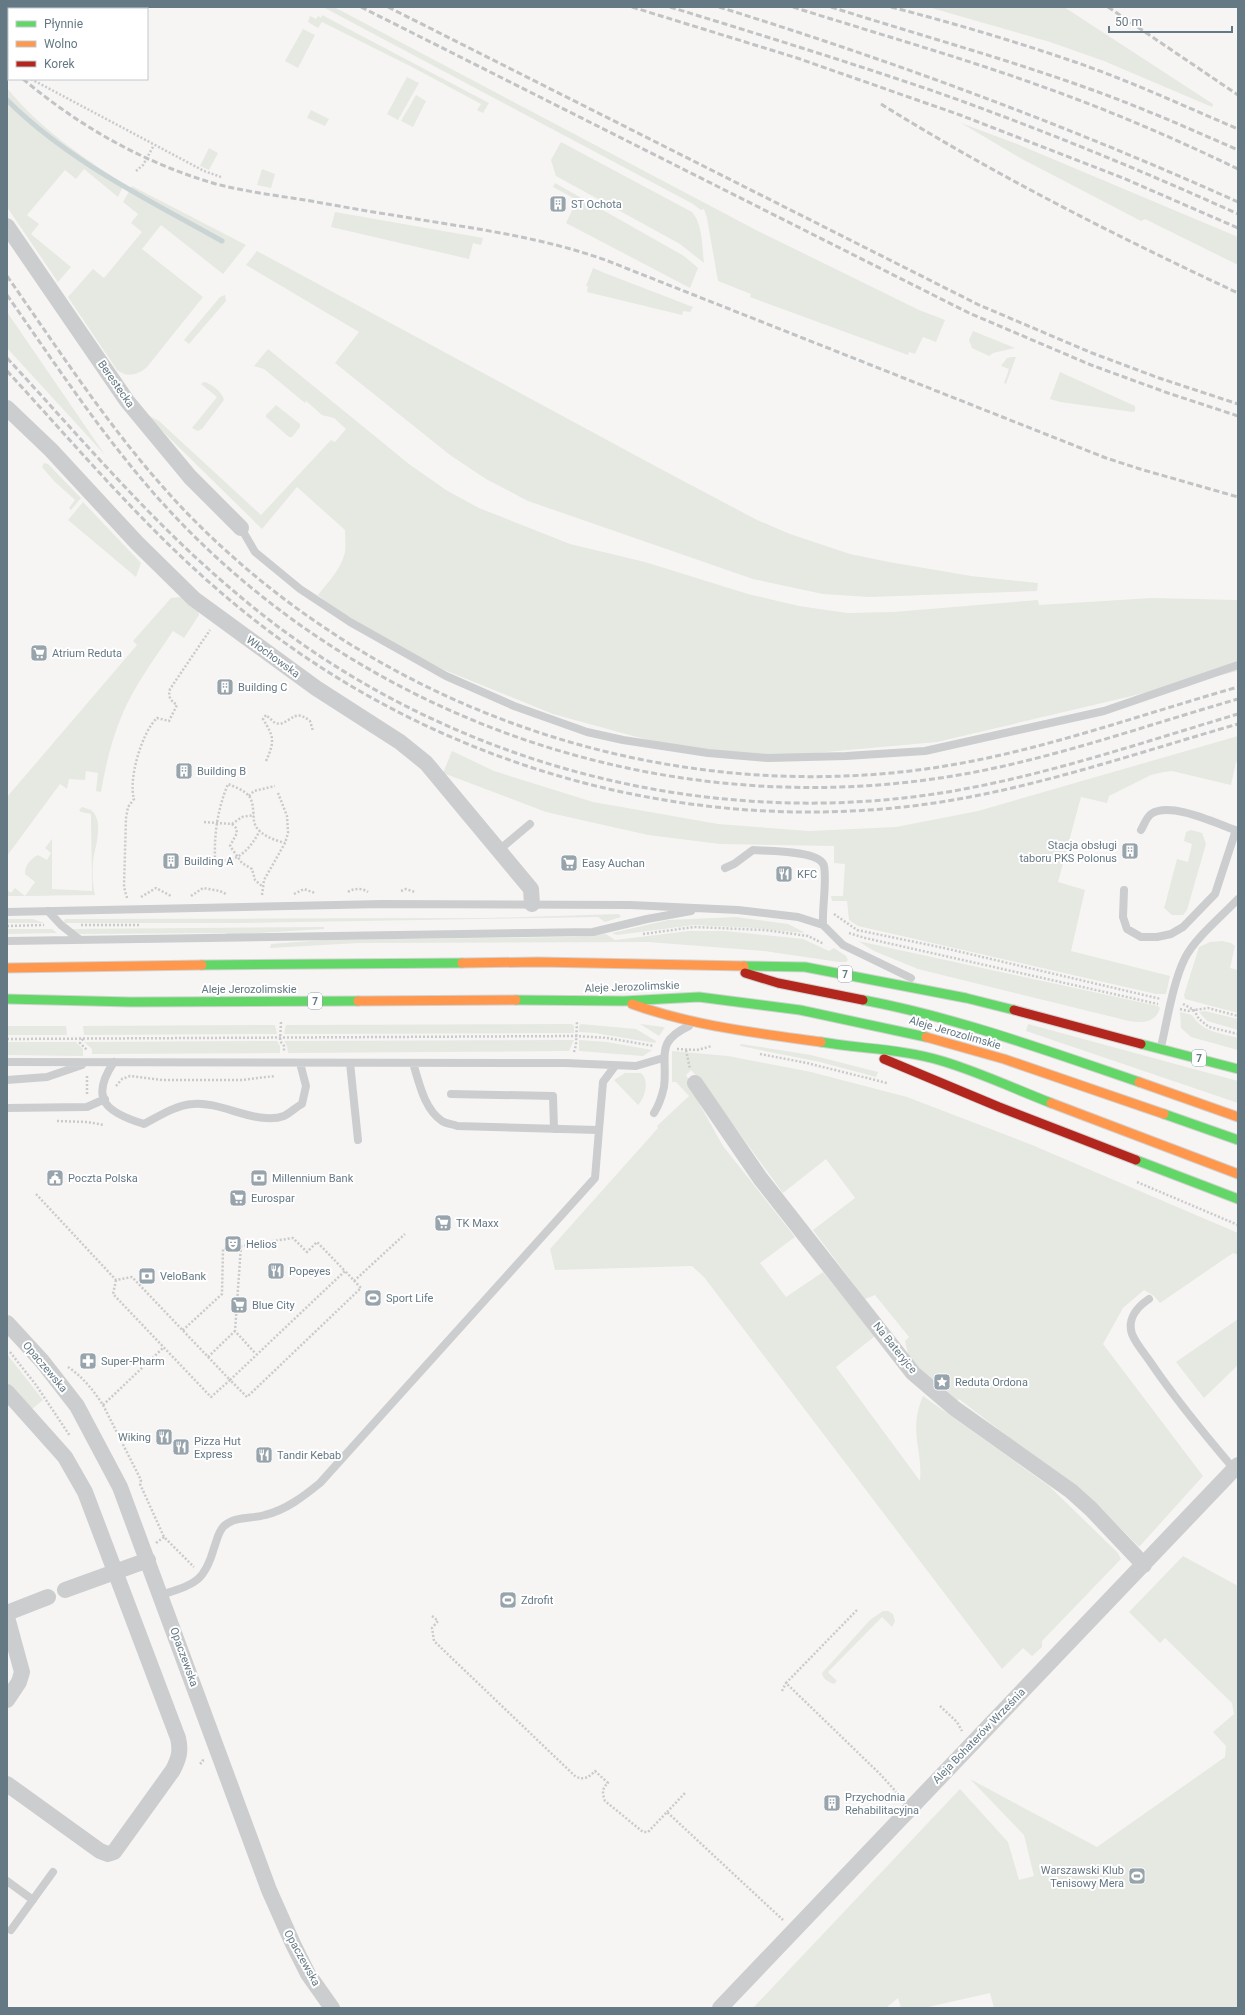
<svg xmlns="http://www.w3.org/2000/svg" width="1245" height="2015" font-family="Roboto,sans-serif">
	<rect width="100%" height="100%" fill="#f6f5f4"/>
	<!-- green -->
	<path fill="#e6e8e2" d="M323,7h11l422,223 163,80 26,10 -9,22 -13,-5 -8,17 -6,-2 -1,3 -158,-58 1,-3 -33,-13 -11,-63 -3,-9 -3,1 -8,-6z
		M928,7h136l149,97 -1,3 -108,-46 -54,-19z
		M322,15l167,88 -6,10 -6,-3 4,-6 -69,-37 -90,-45 -4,6 -10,-6 2,-6 6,3 2,-3 3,2z
		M303,29l12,6 -17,33 -13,-7z
		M407,77l12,6 -21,37 -11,-6z
		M7,88c32,40 74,68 117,96l-6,13 -34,-28 -8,10 -11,-9 -38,45 12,9 -8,10 40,33 -13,15 -51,-75z
		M416,95l10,6 -13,26 -12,-6z
		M311,110l18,9 -4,7 -18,-8z
		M961,123l56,21 221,93v28l-93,-46 -4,2 -119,-62z
		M561,142l131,70c11,12 10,36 12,51l-24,-19 -124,-68 -5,-16z
		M209,148l9,5 -9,17 -9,-4z
		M262,169l13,5 -4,14 -14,-3z
		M555,183l129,73 14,12 -8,20 -124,-65 11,-23 -24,-13z
		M132,186l114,59 -23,29 -62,-49 -19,24 61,48 -56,70c-9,8 -20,11 -30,3l-49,-73 25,-28 11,9 38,-46 -11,-9 7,-9 -15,-12z
		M335,212l148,26 -2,7 -8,-2 -4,16 -138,-32z
		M257,251l400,216 100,53 33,14 60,20 39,8 82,14 67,7 -1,8 -168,6 -46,-3 -70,-15 -225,-78 -42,-22 -36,-24 -115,-92 24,-31 -113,-67z
		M593,268l9,4 91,35 -3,5 -7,-1 -1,4 -95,-23 1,-6h-2z
		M225,295l1,6 -37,43 -5,-4 36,-43z
		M7,312l98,143 -98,-107z
		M973,331l42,17 -22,5 -4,3 -17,-8 -3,-8z
		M268,349l141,115 37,26 33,18 91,36 75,18 103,32 51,12 48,7 46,-1 145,-12 1,5 113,-7 86,2v71l-301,71 -177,16 -94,-13 -113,-31 -111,-45 -97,-52 -27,-22c11,-14 23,-26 27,-43 1,-7 0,-15 0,-22l-48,-43 -35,42 -118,-116 15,8 102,94 70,-75 4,2 11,-13 -12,-11 -12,-3 -16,-14 -1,2 -41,-34 -10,-3z
		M1011,357h5l-10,27 -2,-1 5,-14 -8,-3 6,-8z
		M1060,372l75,34v5l-2,1 -73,-10 -10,-3z
		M204,382c7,1 19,11 20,18l-22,29 -4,2 -6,-3 25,-31 -16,-13z
		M276,405l24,19v3l-8,10h-3l-23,-20v-2z
		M44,463l4,1 33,34 -10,12 -2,-2 6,-8 -21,-19 -12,-14z
		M83,502l58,61 -5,14 -68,-57z
		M181,597l17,14 1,4 -15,23 -11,-7c-16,24 -33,47 -46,73 -13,27 -21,58 -26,88l-5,-1 2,-18 -12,-2 -1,9 -16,-1 -2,10 -7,-5 -53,72v-59l130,-152 -4,-4 38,-43z
		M1238,736v26h-2l-5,23 -59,-14 -8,1 -13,3 -42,21 -2,7 -26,-6 -23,85 27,8 -14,61 99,25 -4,18h-10l-298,-68 -9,-6 -2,-19h-15l-1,-5h12l2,-32 -11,-1v-17l-114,-2 -72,-9 -102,-23 -103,-39 9,-22 42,20 99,31 125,22 91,7 87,-4 82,-16z
		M82,807l9,3c12,9 6,32 3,45 -2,11 -2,29 1,40l-88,1v-6l4,3 4,-5 10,8 10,-14 -10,-8c0,-9 5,-15 13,-19l9,5 4,-7 -6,-5 7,-9v50l40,2 -1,-77 -10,-2 -2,-2z
		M1191,830l11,3 4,11 -19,66 -4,5h-11l-8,-7 2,-7 11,-42 11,3 4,-18 -8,-3 2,-9z
		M619,914l2,3 -16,5 -7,-5 -355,6h-178l-1,-2 1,-2 423,-1z
		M736,917l52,7 16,8 -1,1 -47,-5 -62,-3 -77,10 -5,-2 56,-13z
		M7,919h26l11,4h-37z
		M324,927v2l-97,6 -1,-2 -147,1 -8,-5z
		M7,929h45l5,4 -50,1z
		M689,931h36l78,8 26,12 5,-3 12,8 2,4 -2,2h-7l-75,-11 -116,-9 -289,1 -89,5 1,-4 53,-4 249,-3 33,-3 9,6z
		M858,941l300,65 2,2c-4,15 -18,15 -31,13l-211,-52 -44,-18z
		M1222,941l9,2 4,3 -5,22 8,2v43l-53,-14 -1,-4 15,-48 11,-5z
		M1205,1011l33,8v11l-31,-9 -8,-9z
		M1180,1012l12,3c10,17 28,18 46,23v12l-47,-13 -10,-9z
		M572,1024l2,2v7l-290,1 2,-9z
		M581,1024l55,5 20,12 -1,2 -60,-10 -16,-1v-6z
		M640,1024l24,3h1l-6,9z
		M1028,1024l210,57v22l-212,-72z
		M275,1025l2,9 -193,1 -1,-9z
		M7,1026h59l1,9h-60z
		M574,1040l-5,11 -281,2 -1,-7 -3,-5z
		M579,1040l28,2 45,8 -9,6 -64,-5z
		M277,1041l3,5v7l-188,1v-5l-8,-7z
		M7,1042h69l7,7v7l-76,-1z
		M741,1044l70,11 67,17 -2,5 -56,-15 -80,-16z
		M672,1051l56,5 83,16 96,25 125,48 206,88v22l-5,-2 -73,50 -6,-7 -10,-6 -21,18 -20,36 100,132 -64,71 -38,-39 -142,-109 -2,3 -4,-1 -44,-43 -4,-17 4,-4 -34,-42 -10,4 -52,-69 42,-32 -29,-39 -43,34 -82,-112 -10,-11 -5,5 8,14 1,7 28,50 72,91 -35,26 26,34 37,-25 52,64 -39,31 84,114c3,-32 -12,-50 3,-85l126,90 69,67 3,6 -79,82v6l-10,9 -9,-8 -21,21 -298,-392 -12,-11 -137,4 -5,-21 108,-121 -1,-2 32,-30 -13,-14h-4z
		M625,1073h16c9,8 4,24 -3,32l-24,-25z
		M1238,1319v46l-34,33 -28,-36z
		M7,1354l36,46 -11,9 -25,-26z
		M1183,1556l55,30v422h-244l-4,-15 -66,15h-23l-3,-10 -12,10h-133l207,-219 48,53 11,38 15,-4 -10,-41 -54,-56 127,68 128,-90 1,-11 -13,-14 21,-18 -2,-11 -67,-65 -5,5 -31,-31z
		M883,1611h5l5,3 2,7 -3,6 -10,-10 -54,55 9,9 -3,3c-6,-2 -11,-5 -12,-11l48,-53z"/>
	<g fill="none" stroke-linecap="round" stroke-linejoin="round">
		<!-- stream -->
		<path stroke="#cad4d5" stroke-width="5" d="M7,100c61,61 140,99 215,141"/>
		<!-- fast casing -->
		<g stroke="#d2d2d2" stroke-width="11">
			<path id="fast" d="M202,965l260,-2
				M744,966l61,1 161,31 48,12
				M7,999l124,3 227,-1
				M516,1000l108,1 75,-4 101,13 126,27
				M863,1000c95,18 185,51 276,82
				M821,1042c40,7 82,7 121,19 37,11 73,28 109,42
				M1141,1044l97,25
				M1164,1114l74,26
				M1136,1160l102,39"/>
		</g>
		<!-- slow casing -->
		<g stroke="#d2d2d2" stroke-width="11">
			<path id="slow" d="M462,963l76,-1 206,4
				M7,968l195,-3
				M358,1001l158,-1
				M632,1004c61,22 125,29 189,38
				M926,1037l78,22 160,55
				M1139,1082l99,35
				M1051,1103l187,71"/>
		</g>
		<!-- jam casing -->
		<g stroke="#d2d2d2" stroke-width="11">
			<path id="jam" d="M745,973l33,10 85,17
				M1014,1010l127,34
				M884,1059l115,48 137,53"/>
		</g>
		<!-- path -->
		<path stroke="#cacacb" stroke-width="2.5" stroke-dasharray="2 2" stroke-linecap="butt" d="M7,68l2,-1
			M31,79l173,92 17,6
			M136,171l7,-6 11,-20
			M266,761c9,-20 8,-24 -3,-42l3,-4 9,8 5,1c13,-4 15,-15 30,-3l3,10
			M249,796l5,-5 21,-5
			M204,822l28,2 10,-7 12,-2
			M232,824l4,4 1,5 -7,13 12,17 10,6 3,11 8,7
			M260,830c-9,18 -23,35 -45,29 -1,-26 3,-51 13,-75 7,3 16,6 21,12 5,7 4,17 5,25 2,13 20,19 31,22
			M401,891l5,-2 9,3
			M348,892c6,-4 14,-4 20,0
			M294,894l10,-5 11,4
			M262,895l2,-15 21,-37 3,-10 -1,-17 -9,-23
			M191,896l12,-8 17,3 6,3
			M141,897l15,-9 15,8
			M127,898l-3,-11 2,-69 2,-11 6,-8c-6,-20 8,-67 23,-81l12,3 8,-16c-7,-5 -9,-8 -7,-16l40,-59
			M834,914l23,16 87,18 217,51
			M81,925h59
			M7,926l37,-1
			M849,933l16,5 293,66
			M643,934l51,-7 71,3 43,6 16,8
			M1183,1004l11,6 5,9 10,8 29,7
			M1180,1009l8,2 20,-3 30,8
			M281,1022l-1,19 4,5v6
			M7,1039l570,-3 30,2 47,8
			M83,1039l-3,4 7,7
			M677,1049l20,1 15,-4
			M686,1050l4,19
			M574,1052l2,-7 1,-24
			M760,1054l47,9 80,20
			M116,1086l6,-7 8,-3 32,4h80l33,-4
			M87,1094v-19
			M57,1121l30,1 17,3
			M1137,1182l101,43
			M36,1194l80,86 16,-3 98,103 115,-109 -28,-29 -10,10 -14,-14 -70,11 -1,45 -40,37
			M241,1246l-6,85 21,23
			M116,1280l-3,14 98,103 19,-17 17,17 114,-109 -16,-17
			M354,1281l51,-47
			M10,1352l26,33 34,51
			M208,1357l27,-26
			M68,1367c14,9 26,24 35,38l38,75 -1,4 24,53 30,30
			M103,1405l60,-57
			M156,1543l8,-6
			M857,1610l-71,73 94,91 20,22
			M432,1616l6,5 -6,7 2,13 142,136c9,3 13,0 19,-6l13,12c-6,5 -6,10 -3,18l38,31h5l19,-20 116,108
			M782,1691l4,-8
			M940,1706l17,16 5,9
			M200,1764l3,-3 -1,-3
			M667,1812l18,-19"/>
		<!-- lane -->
		<path stroke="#cccdce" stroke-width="8" d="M241,528l14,24 45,37 50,33 96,54 68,30 73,26 36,8 85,13 60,5 78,-2 79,-5 179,-40 134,-46
			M1141,830c3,-5 5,-12 10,-16 20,-13 66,10 87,17
			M499,850l31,-26
			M725,868l9,-4 19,-14c14,1 68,0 71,16 3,16 -2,42 -1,59
			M1124,890l-1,27 4,12 14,8h16l14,-3 12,-7 32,-33 21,-64
			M48,911l13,14 19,15
			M7,912l375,-8 248,1 108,5 60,7 25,8 20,20 68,33
			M7,941l586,-9 54,-13 44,-8
			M1161,1047c6,-26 12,-65 24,-89 10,-20 37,-42 53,-59
			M7,1062l558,1 71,3 27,-8
			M114,1062c-26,38 -6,51 30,62 15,-8 32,-19 49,-20 28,-3 65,22 91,12 6,-3 12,-9 18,-12l4,-18 -6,-23
			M350,1063l8,77
			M413,1063c6,19 11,46 29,58 4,3 11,3 15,5l141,4
			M7,1080l40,-3 35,-12
			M451,1094l102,2 1,33
			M7,1108l80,-1 18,-8
			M654,1113c5,-8 8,-17 10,-26 4,-30 -10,-45 25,-61
			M1149,1299c-12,8 -22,20 -17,35 4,10 13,20 19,29 25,37 54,72 83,106
			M161,1595c33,-11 43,-12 53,-47 3,-8 4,-16 10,-22 11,-10 28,-7 41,-11 21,-5 39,-19 55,-32l275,-305 8,-96 12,-16
			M7,1881l26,19
			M11,1930l42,-58"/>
		<!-- street -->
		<path stroke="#cccdce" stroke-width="16" d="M7,226l120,175 63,76 51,51
			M7,408l44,42 86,93 57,56 122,89 84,54 26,21 105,126 1,15
			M695,1083l65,95 153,195 41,35 117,83 20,18 53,56
			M7,1323l35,38 35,45 43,81 149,403 24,54 15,30 24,34
			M7,1392l58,65 20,35 93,246c3,13 1,20 -5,32l-59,82 -6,2 -8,-3 -93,-67
			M65,1590l83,-30
			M7,1613l41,-16
			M7,1617l15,55 -3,10 -12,18
			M720,2008l518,-543"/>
		<!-- fast -->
		<use href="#fast" stroke="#63d668" stroke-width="9"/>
		<!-- slow -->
		<use href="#slow" stroke="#ff974d" stroke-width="9"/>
		<!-- jam -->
		<use href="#jam" stroke="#b3261e" stroke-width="9"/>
		<!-- rail -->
		<path stroke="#c1c3c4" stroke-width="3" stroke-dasharray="6 3" stroke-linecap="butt" d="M361,7l608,306 122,52 77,28 70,23
			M388,7l591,298 113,48 67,25 79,26
			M632,7l165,51 163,57 163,63 115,50
			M670,7c91,28 182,56 272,87 101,36 199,76 296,120
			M719,7c177,55 350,119 519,195
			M793,7c85,27 171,51 256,82 64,23 127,50 189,80
			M831,7c85,27 172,51 256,81 51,18 101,40 151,62
			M891,7c62,16 123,34 184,55 55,19 109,44 163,67
			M1108,7l130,88
			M7,65l2,2
			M23,79c57,48 121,84 193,105 31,8 64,12 95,17 43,8 87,15 130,22 57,9 112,18 167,38l498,197 34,11 98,28
			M881,104c114,71 235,132 357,189
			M7,276c56,80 110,164 178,235 188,195 464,293 733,259 110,-14 214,-53 320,-83
			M7,295c56,80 110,163 179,233 195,198 480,291 754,250 102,-15 200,-51 298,-79
			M7,358c74,80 145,165 229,235 192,164 455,239 705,200 101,-16 199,-50 297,-79
			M7,371c72,78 142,162 224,230 195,164 458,240 710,201 101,-16 199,-50 297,-78"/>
	</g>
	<!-- icons -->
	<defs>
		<g id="building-square" transform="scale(0.9)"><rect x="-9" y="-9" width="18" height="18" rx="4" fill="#98a4ac" stroke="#fff"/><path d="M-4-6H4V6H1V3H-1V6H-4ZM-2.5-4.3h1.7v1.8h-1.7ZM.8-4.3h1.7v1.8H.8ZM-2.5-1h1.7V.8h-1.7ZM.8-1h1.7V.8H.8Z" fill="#fff"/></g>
		<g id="supermarket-square" transform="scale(0.9)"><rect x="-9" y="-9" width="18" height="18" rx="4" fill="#98a4ac" stroke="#fff"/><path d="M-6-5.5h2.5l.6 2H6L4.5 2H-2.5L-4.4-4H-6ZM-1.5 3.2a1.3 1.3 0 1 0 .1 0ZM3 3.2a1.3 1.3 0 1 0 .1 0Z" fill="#fff"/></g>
		<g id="restaurant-square" transform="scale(0.9)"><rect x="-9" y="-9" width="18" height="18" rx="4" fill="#98a4ac" stroke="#fff"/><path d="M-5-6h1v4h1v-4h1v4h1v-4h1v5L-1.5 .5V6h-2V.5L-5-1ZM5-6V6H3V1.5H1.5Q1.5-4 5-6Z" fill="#fff"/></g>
		<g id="civic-square" transform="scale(0.9)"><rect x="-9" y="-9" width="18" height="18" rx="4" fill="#98a4ac" stroke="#fff"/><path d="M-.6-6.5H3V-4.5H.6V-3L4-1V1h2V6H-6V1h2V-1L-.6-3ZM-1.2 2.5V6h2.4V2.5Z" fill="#fff"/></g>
		<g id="bank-square" transform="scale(0.9)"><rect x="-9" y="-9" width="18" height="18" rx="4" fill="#98a4ac" stroke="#fff"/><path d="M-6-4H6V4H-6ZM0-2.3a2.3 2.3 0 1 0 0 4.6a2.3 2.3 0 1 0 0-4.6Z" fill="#fff"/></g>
		<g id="theatre-square" transform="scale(0.9)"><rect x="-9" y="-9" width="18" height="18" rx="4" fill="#98a4ac" stroke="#fff"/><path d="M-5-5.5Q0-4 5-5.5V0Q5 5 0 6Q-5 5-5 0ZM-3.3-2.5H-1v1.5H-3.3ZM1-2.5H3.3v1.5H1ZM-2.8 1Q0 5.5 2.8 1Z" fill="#fff"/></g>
		<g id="stadium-square" transform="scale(0.9)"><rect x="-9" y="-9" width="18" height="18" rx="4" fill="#98a4ac" stroke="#fff"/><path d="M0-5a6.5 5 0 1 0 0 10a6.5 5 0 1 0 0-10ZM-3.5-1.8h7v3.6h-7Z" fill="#fff"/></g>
		<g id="pharmacy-square" transform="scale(0.9)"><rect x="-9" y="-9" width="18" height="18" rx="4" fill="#98a4ac" stroke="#fff"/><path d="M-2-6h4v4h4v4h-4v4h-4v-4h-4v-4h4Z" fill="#fff"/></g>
		<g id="sight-square" transform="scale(0.9)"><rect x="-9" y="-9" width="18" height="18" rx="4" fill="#98a4ac" stroke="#fff"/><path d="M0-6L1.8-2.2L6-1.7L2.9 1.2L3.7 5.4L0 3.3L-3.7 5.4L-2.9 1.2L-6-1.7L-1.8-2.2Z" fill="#fff"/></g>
	</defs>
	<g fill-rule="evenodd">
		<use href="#building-square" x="558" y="204"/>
		<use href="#supermarket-square" x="39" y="653"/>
		<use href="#building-square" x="225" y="687"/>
		<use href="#building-square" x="184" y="771"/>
		<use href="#building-square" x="1130" y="851"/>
		<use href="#building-square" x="171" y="861"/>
		<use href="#supermarket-square" x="569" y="863"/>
		<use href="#restaurant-square" x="784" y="874"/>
		<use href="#civic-square" x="55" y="1178"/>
		<use href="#bank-square" x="259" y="1178"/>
		<use href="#supermarket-square" x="238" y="1198"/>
		<use href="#supermarket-square" x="443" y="1223"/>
		<use href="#theatre-square" x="233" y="1244"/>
		<use href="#restaurant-square" x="276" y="1271"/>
		<use href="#bank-square" x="147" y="1276"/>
		<use href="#stadium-square" x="373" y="1298"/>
		<use href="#supermarket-square" x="239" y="1305"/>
		<use href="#pharmacy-square" x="88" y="1361"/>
		<use href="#sight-square" x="942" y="1382"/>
		<use href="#restaurant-square" x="164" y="1437"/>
		<use href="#restaurant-square" x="181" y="1447"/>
		<use href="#restaurant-square" x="264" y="1455"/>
		<use href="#stadium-square" x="508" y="1600"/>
		<use href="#building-square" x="832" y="1803"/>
		<use href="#stadium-square" x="1137" y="1876"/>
	</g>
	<g text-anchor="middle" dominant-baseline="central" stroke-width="4" stroke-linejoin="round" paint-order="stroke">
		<!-- shield labels -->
		<g fill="#fff" stroke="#93a1aa" stroke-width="1">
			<rect x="838" y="966" width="14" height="16" rx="3"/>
			<rect x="308" y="993" width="14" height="16" rx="3"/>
			<rect x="1192" y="1050" width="14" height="16" rx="3"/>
		</g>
		<g font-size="10" font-weight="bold" fill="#657985">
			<text x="845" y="974">7</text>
			<text x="315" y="1001">7</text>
			<text x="1199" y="1058">7</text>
		</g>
		<!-- poi labels -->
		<g font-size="11" fill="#657985" stroke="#fff" text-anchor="start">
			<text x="571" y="204">ST Ochota</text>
			<text x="52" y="653">Atrium Reduta</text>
			<text x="238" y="687">Building C</text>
			<text x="197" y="771">Building B</text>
			<text x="1117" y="845" text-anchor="end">Stacja obsługi<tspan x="1117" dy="13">taboru PKS Polonus</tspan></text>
			<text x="184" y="861">Building A</text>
			<text x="582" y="863">Easy Auchan</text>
			<text x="797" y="874">KFC</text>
			<text x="68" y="1178">Poczta Polska</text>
			<text x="272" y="1178">Millennium Bank</text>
			<text x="251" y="1198">Eurospar</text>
			<text x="456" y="1223">TK Maxx</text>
			<text x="246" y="1244">Helios</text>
			<text x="289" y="1271">Popeyes</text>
			<text x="160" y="1276">VeloBank</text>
			<text x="386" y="1298">Sport Life</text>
			<text x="252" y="1305">Blue City</text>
			<text x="101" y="1361">Super-Pharm</text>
			<text x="955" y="1382">Reduta Ordona</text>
			<text x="151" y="1437" text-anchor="end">Wiking</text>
			<text x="194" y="1441">Pizza Hut<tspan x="194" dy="13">Express</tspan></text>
			<text x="277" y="1455">Tandir Kebab</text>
			<text x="521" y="1600">Zdrofit</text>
			<text x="845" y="1797">Przychodnia<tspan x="845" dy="13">Rehabilitacyjna</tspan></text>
			<text x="1124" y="1870" text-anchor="end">Warszawski Klub<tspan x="1124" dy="13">Tenisowy Mera</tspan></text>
		</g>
		<!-- street labels -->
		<g font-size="11" fill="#657985" stroke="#fff">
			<text transform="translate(116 384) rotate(55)">Berestecka</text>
			<text transform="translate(273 657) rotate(36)">Włochowska</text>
			<text transform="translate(632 987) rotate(-2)">Aleje Jerozolimskie</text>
			<text x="249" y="989">Aleje Jerozolimskie</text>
			<text transform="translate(955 1033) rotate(16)">Aleje Jerozolimskie</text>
			<text transform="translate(895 1348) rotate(51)">Na Bateryjce</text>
			<text transform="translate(45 1367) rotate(50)">Opaczewska</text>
			<text transform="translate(184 1657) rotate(70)">Opaczewska</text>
			<text transform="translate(979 1736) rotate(-46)">Aleja Bohaterów Września</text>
			<text transform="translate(302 1958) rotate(61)">Opaczewska</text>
		</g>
	</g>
	<!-- border -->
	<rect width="1245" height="2015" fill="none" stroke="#657985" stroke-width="16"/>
	<!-- legend -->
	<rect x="8" y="8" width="140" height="72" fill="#ffffff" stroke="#c1c9ce"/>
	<rect x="16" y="21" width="20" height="6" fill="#63d668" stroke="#c1c9ce"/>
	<text x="44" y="28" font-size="12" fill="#657985">Płynnie</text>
	<rect x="16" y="41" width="20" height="6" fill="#ff974d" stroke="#c1c9ce"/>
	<text x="44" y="48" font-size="12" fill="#657985">Wolno</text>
	<rect x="16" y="61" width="20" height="6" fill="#b3261e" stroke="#c1c9ce"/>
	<text x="44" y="68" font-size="12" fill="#657985">Korek</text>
	<!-- scale -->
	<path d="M1109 26v6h123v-6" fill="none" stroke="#657985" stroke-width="2"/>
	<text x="1115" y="26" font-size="12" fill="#657985" stroke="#ffffff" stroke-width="3" paint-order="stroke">50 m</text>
</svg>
